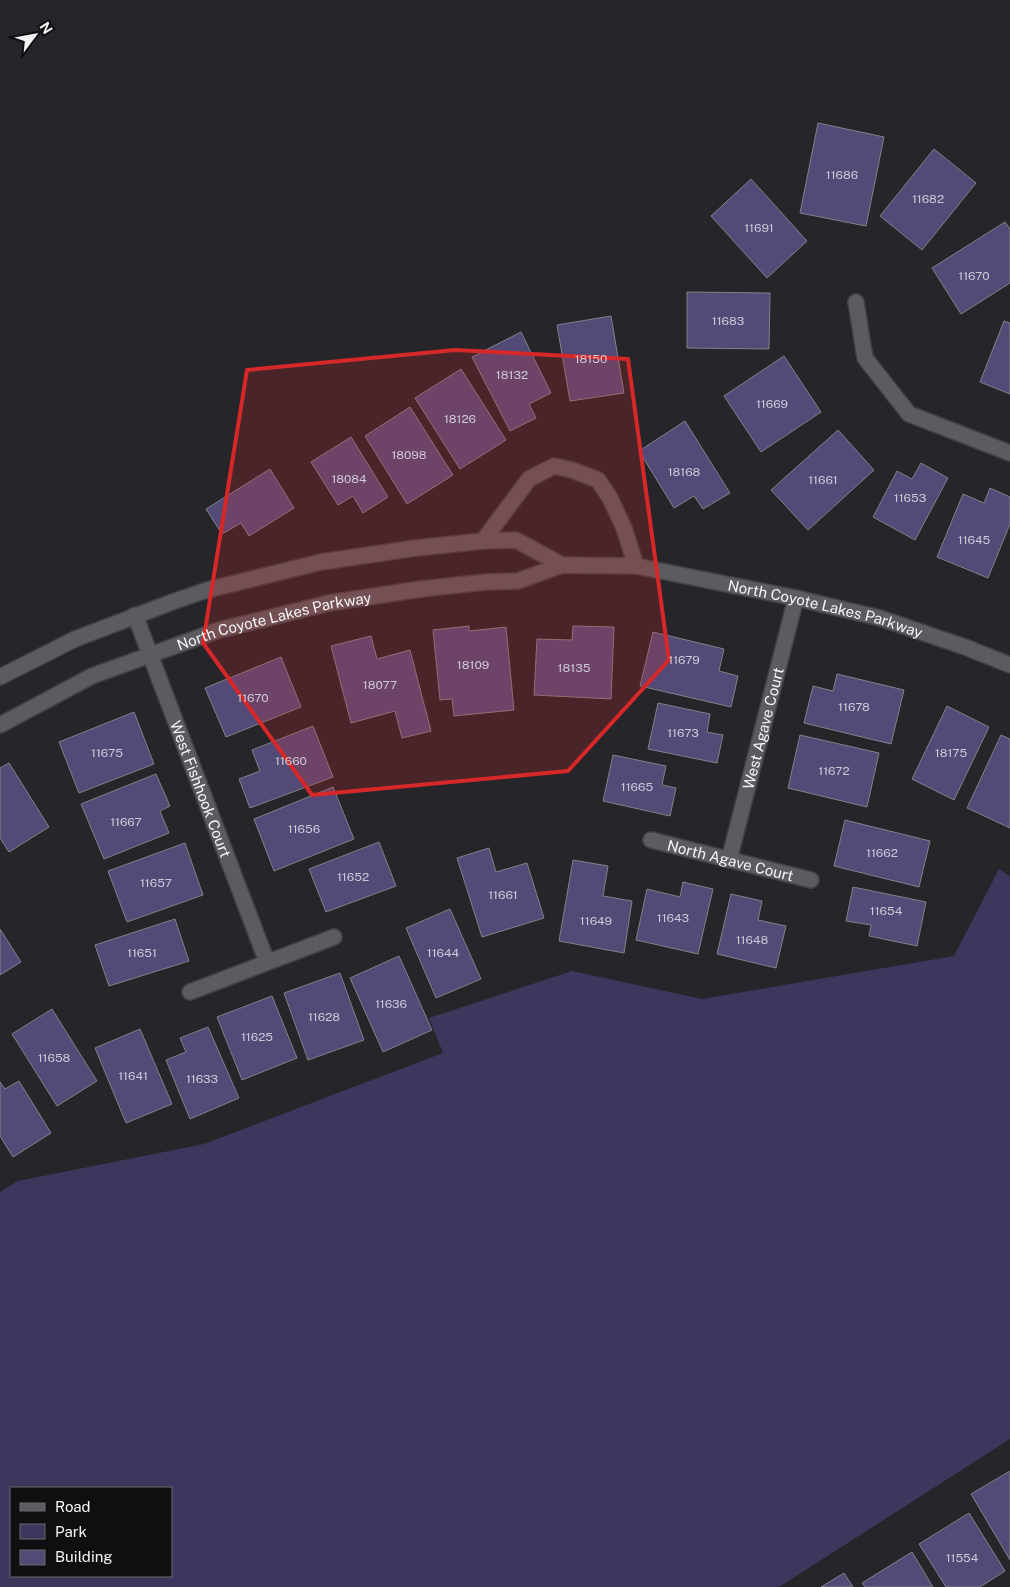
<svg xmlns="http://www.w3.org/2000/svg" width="1010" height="1587" font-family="'Public Sans',sans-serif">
	<rect width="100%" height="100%" fill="#26252a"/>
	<!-- green -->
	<path fill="#3f365d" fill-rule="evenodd" d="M999,869l11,7v563l-231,148h-779v-395l18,-11 186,-37 239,-91 -14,-35 143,-47 130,28 252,-43zM11,1488h160v88h-160z"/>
	<!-- building -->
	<path fill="#544a78" stroke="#828186" d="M818,123l66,14 -18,89 -66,-13z
		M934,149l42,34 -54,67 -42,-34z
		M751,179l56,62 -40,37 -56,-62z
		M1005,222l5,7v54l-49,31 -29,-46z
		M687,292l83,1 -1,56 -82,-1z
		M611,316l13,77 -54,8 -13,-76z
		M1004,321l6,2v71l-30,-12z
		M521,332l30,61 -22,11 7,14 -26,13 -38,-74z
		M784,356l37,56 -60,40 -37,-56z
		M461,369l45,71 -46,29 -45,-71z
		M410,407l43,68 -46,29 -42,-68z
		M685,421l45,72 -27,16 -9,-13 -20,12 -35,-57z
		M838,430l36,40 -66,60 -37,-40z
		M351,437l37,60 -25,16 -10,-17 -15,9 -27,-43z
		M921,463l27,15 -33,62 -42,-23 24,-46 15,8z
		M270,469l24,39 -45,28 -8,-13 -19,11 -16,-25z
		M990,488l20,9v27l-22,54 -51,-21 26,-63 21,9z
		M469,626v5l37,-4 8,83 -60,6 -2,-17 -12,1 -7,-70z
		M573,626l41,1 -3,72 -77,-4 3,-56 35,1z
		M653,632l71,17 -5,22 19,5 -7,31 -91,-21z
		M371,636l6,23 33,-9 21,81 -29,7 -7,-27 -44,12 -20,-77z
		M281,657l20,50 -75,30 -21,-49z
		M837,674l67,16 -13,54 -87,-21 9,-37 20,5z
		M658,703l52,11 -3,18 16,3 -6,28 -69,-14z
		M947,706l42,21 -35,73 -42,-21z
		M134,712l20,52 -75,29 -20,-51z
		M313,726l20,51 -83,31 -11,-29 21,-8 -8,-21z
		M800,735l79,18 -12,54 -79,-19z
		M1001,735l9,4v89l-43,-20z
		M613,755l53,11 -4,19 14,3 -6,28 -67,-15z
		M9,763l40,64 -40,25 -9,-14v-70z
		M156,774l14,32 -10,5 9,22 -65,26 -23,-55z
		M333,787l21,52 -80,32 -20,-52z
		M845,820l85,21 -11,46 -85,-21z
		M379,842l17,44 -70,26 -17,-43z
		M185,843l18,52 -76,27 -19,-51z
		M489,848l7,24 31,-9 17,55 -62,19 -25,-79z
		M573,860l35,6 -5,30 29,5 -8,52 -65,-12z
		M683,882l30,7 -15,65 -62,-14 11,-51 33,8z
		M853,887l73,15 -9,44 -48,-10 2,-11 -25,-4z
		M731,894l31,7 -4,19 28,6 -10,42 -59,-14z
		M450,909l31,70 -45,19 -30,-70z
		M175,919l14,42 -80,25 -14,-41z
		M0,929l21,33 -21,13z
		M399,956l33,74 -49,22 -33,-74z
		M340,973l24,67 -56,20 -24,-67z
		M272,996l25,62 -55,22 -25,-63z
		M52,1009l45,72 -40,25 -45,-72z
		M208,1027l31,71 -49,21 -24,-59 20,-8 -6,-14z
		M140,1029l32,75 -46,19 -31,-75z
		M19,1081l32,52 -38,24 -13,-21v-54l5,7z
		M1010,1471v89l-39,-66z
		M969,1513l36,58 -25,16h-34l-27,-43z
		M912,1552l21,35h-68l-3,-4z
		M844,1573l9,14h-32z"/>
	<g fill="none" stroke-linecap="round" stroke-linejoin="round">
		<!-- street casing -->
		<g stroke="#414144" stroke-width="18">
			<g id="street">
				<path d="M856,302l9,56 44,56 101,39"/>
				<path id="s1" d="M135,615l132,347"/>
				<path id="s2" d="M651,840l160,40"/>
				<path id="s3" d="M729,860l67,-262"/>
				<path d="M190,992l144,-55"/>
			</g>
		</g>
		<!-- secondary casing -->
		<g stroke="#414144" stroke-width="18">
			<g id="secondary">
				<path d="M483,541l46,-62 25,-13 18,4 26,10 12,18 14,30 12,38"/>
				<path d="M0,677l75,-38 100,-38 32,-11 114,-28 95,-14 67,-7 33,-1 46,25"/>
				<path id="s4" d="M0,725l92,-49 127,-46 110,-27 92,-14 65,-7 32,-1 44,-16 74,1 160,32 84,20 85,29 45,18"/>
			</g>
		</g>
		<!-- street -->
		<use href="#street" stroke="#5c5b60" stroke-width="15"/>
		<!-- secondary -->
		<use href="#secondary" stroke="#5c5b60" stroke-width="15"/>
	</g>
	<!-- marked area -->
	<path fill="#d62828" fill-opacity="0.2" stroke="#d62828" stroke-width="4" stroke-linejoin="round" d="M455,350l173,9 41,301 -101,111 -256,24 -109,-152 44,-273z"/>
	<g text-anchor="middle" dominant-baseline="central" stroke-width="4" stroke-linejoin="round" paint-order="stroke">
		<!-- number labels -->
		<g font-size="12" fill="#cccad7">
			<text x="842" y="175">11686</text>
			<text x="928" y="199">11682</text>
			<text x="759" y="228">11691</text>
			<text x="974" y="276">11670</text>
			<text x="728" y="321">11683</text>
			<text x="591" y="359">18150</text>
			<text x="512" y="375">18132</text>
			<text x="772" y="404">11669</text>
			<text x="460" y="419">18126</text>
			<text x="409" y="455">18098</text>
			<text x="684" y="472">18168</text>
			<text x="349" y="479">18084</text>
			<text x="823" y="480">11661</text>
			<text x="910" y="498">11653</text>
			<text x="974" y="540">11645</text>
			<text x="684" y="660">11679</text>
			<text x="473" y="665">18109</text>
			<text x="574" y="668">18135</text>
			<text x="380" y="685">18077</text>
			<text x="253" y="698">11670</text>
			<text x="854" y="707">11678</text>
			<text x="683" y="733">11673</text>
			<text x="107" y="753">11675</text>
			<text x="951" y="753">18175</text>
			<text x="291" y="761">11660</text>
			<text x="834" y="771">11672</text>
			<text x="637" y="787">11665</text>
			<text x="126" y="822">11667</text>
			<text x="304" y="829">11656</text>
			<text x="882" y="853">11662</text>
			<text x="353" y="877">11652</text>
			<text x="156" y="883">11657</text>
			<text x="503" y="895">11661</text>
			<text x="886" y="911">11654</text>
			<text x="673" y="918">11643</text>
			<text x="596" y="921">11649</text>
			<text x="752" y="940">11648</text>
			<text x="142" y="953">11651</text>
			<text x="443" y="953">11644</text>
			<text x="391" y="1004">11636</text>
			<text x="324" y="1017">11628</text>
			<text x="257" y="1037">11625</text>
			<text x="54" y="1058">11658</text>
			<text x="133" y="1076">11641</text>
			<text x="202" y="1079">11633</text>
			<text x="962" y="1558">11554</text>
		</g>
		<!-- street labels -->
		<g font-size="15" fill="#f4f4f7" stroke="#0f0f11">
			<text stroke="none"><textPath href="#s4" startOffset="858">North Coyote Lakes Parkway</textPath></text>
			<text stroke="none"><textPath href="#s4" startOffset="295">North Coyote Lakes Parkway</textPath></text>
			<text stroke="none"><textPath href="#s3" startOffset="136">West Agave Court</textPath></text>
			<text stroke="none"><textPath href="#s1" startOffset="186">West Fishhook Court</textPath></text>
			<text stroke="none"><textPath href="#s2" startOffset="82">North Agave Court</textPath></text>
		</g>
	</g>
	<!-- legend -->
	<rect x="10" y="1487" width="162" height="90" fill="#0f0f11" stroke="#6b6b6d"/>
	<rect x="20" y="1503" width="25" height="8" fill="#5c5b60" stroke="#6b6b6d"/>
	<text x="55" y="1512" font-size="15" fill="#f4f4f7">Road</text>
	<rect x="20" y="1524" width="25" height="15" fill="#3f365d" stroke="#6b6b6d"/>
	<text x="55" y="1537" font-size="15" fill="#f4f4f7">Park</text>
	<rect x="20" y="1550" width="25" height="15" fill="#544a78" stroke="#6b6b6d"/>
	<text x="55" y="1562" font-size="15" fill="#f4f4f7">Building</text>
	<!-- north arrow -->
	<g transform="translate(35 35) rotate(58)" stroke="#0f0f11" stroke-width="4" paint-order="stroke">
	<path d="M0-4L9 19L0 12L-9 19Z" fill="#f4f4f7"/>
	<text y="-8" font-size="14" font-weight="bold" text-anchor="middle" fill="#f4f4f7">N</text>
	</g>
</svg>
